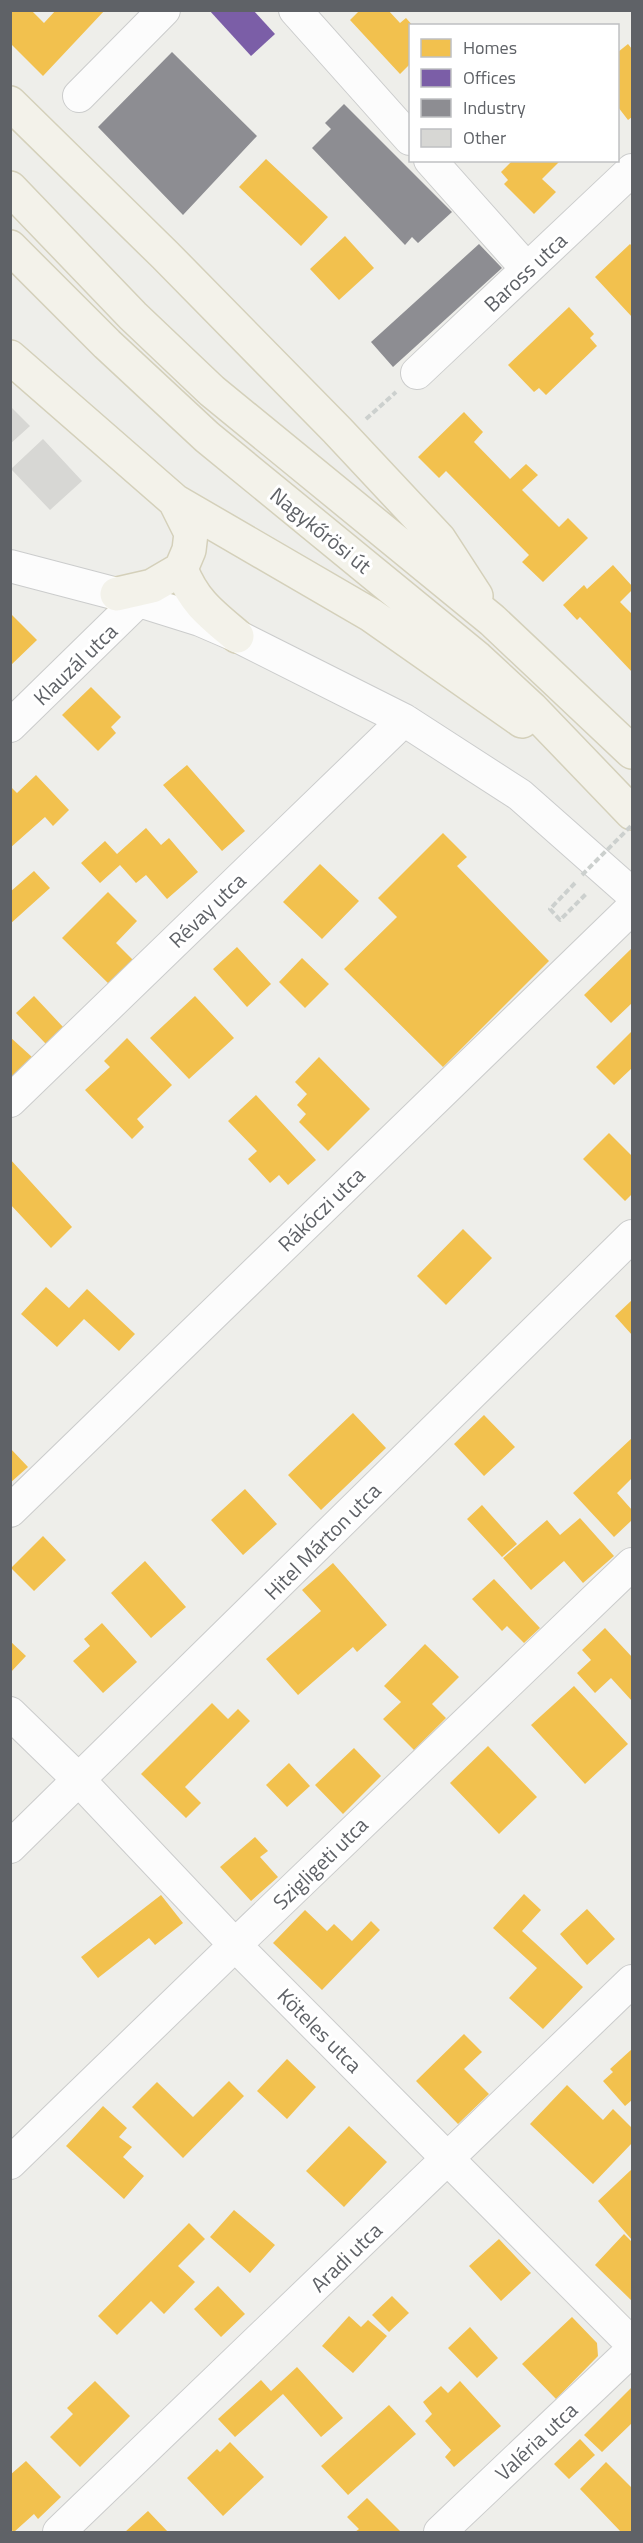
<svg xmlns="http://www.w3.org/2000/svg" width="643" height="2543" font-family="'Titillium Web',sans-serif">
	<rect width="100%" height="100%" fill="#eeeeea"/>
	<!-- homes -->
	<path fill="#f2c14e" d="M10,10h21l13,13 12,-13h49l-62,66 -33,-33z
		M360,10h28l12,13 6,-5 7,8h-3v38l-10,10 -50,-54z
		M628,44l4,5v68l-4,3 -10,-13v-55z
		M266,159l62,58 -27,29 -62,-59z
		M513,160h48l-19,19 14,13 -22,22 -30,-30 4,-4 -7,-8z
		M345,236l29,32 -35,32 -29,-31z
		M630,244l2,2v71l-37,-40z
		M569,307l25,27 -4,4 7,8 -51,49 -7,-7 -5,4 -26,-27z
		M464,412l19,20 -9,10 36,37 16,-15 12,11 -16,15 37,37 9,-9 20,20 -45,44 -21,-20 7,-7 -83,-84 -7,7 -21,-21z
		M613,565l19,21v4l-12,12 12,12v58l-52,-55 -3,3 -14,-15 21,-20 3,4z
		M10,613l27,27 -27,26z
		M91,687l30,30 -10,10 5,6 -18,18 -36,-36z
		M187,765l58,66 -23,20 -59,-66z
		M36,775l33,35 -16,16 -8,-9 -35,31v-62l7,7z
		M146,828l15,17 8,-7 29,34 -31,27 -21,-24 -10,8 -16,-18 -20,18 -19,-20 24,-22 12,13z
		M443,833l24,24 -10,9 92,95 -106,106 -99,-98 53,-52 -19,-19z
		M320,864l39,37 -37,38 -39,-37z
		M34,871l16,17 -40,36v-32z
		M108,892l29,29 -21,22 18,18 -24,24 -48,-47z
		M237,947l34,37 -24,23 -34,-38z
		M632,948v55l-21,20 -27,-28z
		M302,958l27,26 -24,24 -26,-26z
		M34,996l30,32 -18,16 -30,-31z
		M195,996l39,42 -45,41 -39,-41z
		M632,1031v37l-18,17 -18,-18z
		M10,1037l22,20 -22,22z
		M127,1038l45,47 -35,34 7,8 -12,12 -47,-49 25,-23 -6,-6z
		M319,1057l51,52 -42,42 -29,-29 7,-8 -9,-9 10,-11 -12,-12z
		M256,1095l60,65 -28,25 -9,-10 -9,8 -22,-24 9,-8 -29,-30z
		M609,1133l23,23v38l-7,7 -42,-42z
		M10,1159l62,68 -21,21 -41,-44z
		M463,1229l29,29 -46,47 -29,-29z
		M46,1287l23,21 18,-19 48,45 -16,17 -35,-32 -27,28 -36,-33z
		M632,1300v35l-17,-19z
		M353,1413l33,35 -65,62 -33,-35z
		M484,1415l31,32 -31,29 -30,-32z
		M632,1438v40l-15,15 15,17v10l-18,17 -41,-44z
		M10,1448l18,19 -18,16z
		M245,1489l32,35 -34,31 -32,-35z
		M482,1505l35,39 -15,13 -35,-38z
		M580,1518l34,38 -31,27 -19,-22 -33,29 -28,-32 44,-38 13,15z
		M43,1536l23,24 -32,31 -23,-23z
		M145,1561l41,46 -35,31 -40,-45z
		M333,1563l54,62 -30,27 -4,-5 -55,48 -32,-36 55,-48 -19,-21z
		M494,1579l46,49 -16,15 -17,-17 -5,5 -30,-32z
		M102,1623l35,39 -34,31 -30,-32 17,-15 -6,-7z
		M605,1628l27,29v44l-21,-23 -16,15 -18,-20 14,-13 -9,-10z
		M10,1641l16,15 -16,17z
		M425,1644l34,33 -27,27 14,14 -32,32 -31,-31 18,-17 -17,-16z
		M574,1686l54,58 -43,40 -54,-59z
		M212,1703l16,16 10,-10 12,12 -65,66 16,16 -15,15 -45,-44z
		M488,1746l49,51 -38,37 -49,-51z
		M354,1748l27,28 -38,38 -28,-29z
		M289,1763l21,23 -23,21 -21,-22z
		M255,1837l13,14 -8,6 18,20 -27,24 -31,-34z
		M524,1894l17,16 -19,21 61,56 -40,42 -34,-31 28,-30 -44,-40z
		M161,1895l22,28 -28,22 -6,-7 -51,40 -17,-21z
		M587,1909l28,30 -28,26 -27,-31z
		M305,1910l22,21 7,-7 18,17 19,-20 9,9 -58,60 -49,-47z
		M464,2034l18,18 -18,17 25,25 -31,30 -42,-43z
		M632,2049v51l-7,6 -22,-25 10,-9 -3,-3z
		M287,2059l29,28 -29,32 -30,-28z
		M229,2081l15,15 -61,62 -51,-51 25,-25 36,35z
		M567,2085l36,35 10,-11 19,19v15l-39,41 -63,-60z
		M103,2106l24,22 -8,9 13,10 -9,10 21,19 -20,23 -58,-53z
		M349,2126l38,36 -43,45 -38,-36z
		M632,2169v71l-34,-39z
		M234,2210l41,35 -25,28 -40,-36z
		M189,2223l16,16 -27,27 17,16 -31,32 -13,-13 -34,34 -19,-19z
		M624,2234l8,8v59l-37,-36z
		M499,2239l32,34 -30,28 -32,-35z
		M218,2286l27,28 -24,23 -27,-28z
		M392,2296l17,17 -20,19 -17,-17z
		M349,2316l12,11 7,-7 19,16 -34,37 -31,-27z
		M572,2317l25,26 1,13 -42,43 -34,-35z
		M470,2327l28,31 -21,20 -29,-30z
		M297,2367l46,51 -22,19 -38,-43 -48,43 -17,-18 43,-39 10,11z
		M95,2381l35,35 -50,51 -30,-30 23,-23 -6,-6z
		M460,2381l41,45 -47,41 -9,-10 6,-7 -26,-29 7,-7 -9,-12 18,-16 7,7z
		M632,2387v36l-30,29 -18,-17z
		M389,2405l27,29 -68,61 -27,-29z
		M580,2439l15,16 -26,24 -15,-15z
		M230,2442l34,35 -41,39 -36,-38 30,-29 3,3z
		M26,2461l35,36 -23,22 -4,-5 -20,18 -4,-3v-54z
		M606,2462l26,26v44h-11l-41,-43z
		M367,2498l34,34h-46l4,-3 -12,-12z
		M148,2511l20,21h-43z"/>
	<!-- offices -->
	<path fill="#7b5ea7" d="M209,10h44l22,24 -24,22z"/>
	<!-- industry -->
	<path fill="#8d8d92" d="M172,52l85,84 -74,79 -85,-88z
		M344,104l108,108 -34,31 -6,-6 -7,8 -93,-97 19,-19 -6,-6z
		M479,244l23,24 -109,99 -22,-25z"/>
	<!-- building -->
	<path fill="#d7d7d4" d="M10,406l20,20 -20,18z
		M43,439l39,42 -32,29 -39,-41z"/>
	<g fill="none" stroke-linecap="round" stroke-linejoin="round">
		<!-- minor casing -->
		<g stroke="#cbcccc" stroke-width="34">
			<path id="minor" d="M295,10l115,129
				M79,96l85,-86
				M430,160l97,109
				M417,373l215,-203
				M10,566l107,28 83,26 37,16 167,84 116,75 112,99
				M10,726l128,-125
				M10,1101l394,-381
				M10,1511l622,-603
				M10,1713l69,67 156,165 397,399
				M10,1847l622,-611
				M10,2163l225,-218 397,-381
				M59,2532l573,-551
				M440,2532l192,-182"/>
		</g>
		<!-- major casing -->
		<g stroke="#d4d0ba" stroke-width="36">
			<path id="major" d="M10,103l155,152 172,175 102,109 37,57
				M10,188l123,128 79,75 280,229 140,132
				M10,247l97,97 100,93 270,221 54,50 101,105
				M10,357l165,144 196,114 151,106
				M181,569c13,33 30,45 56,67
				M117,594l35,-8 29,-17 8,-19 2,-17 -16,-32"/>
		</g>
		<!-- path -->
		<path stroke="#ccd0ce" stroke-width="4" stroke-dasharray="6 3" stroke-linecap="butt" d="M366,419l30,-27
			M575,883l-25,26 10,11 27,-27"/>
		<!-- minor -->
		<use href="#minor" stroke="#fcfcfc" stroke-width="32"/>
		<!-- major -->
		<use href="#major" stroke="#f3f2ea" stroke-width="33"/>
		<!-- path-bridge -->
		<path stroke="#ccd0ce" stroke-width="4" stroke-dasharray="6 3" stroke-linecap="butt" d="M582,875l50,-50"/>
	</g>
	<g text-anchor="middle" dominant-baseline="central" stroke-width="6" stroke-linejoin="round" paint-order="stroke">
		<!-- street labels -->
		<g font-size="21" fill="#5f6267" stroke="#fff">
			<text transform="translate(525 272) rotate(-43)">Baross utca</text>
			<text transform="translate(321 530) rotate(39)">Nagykőrösi út</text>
			<text transform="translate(75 664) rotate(-44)">Klauzál utca</text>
			<text transform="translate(207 910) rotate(-44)">Révay utca</text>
			<text transform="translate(321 1209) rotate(-44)">Rákóczi utca</text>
			<text transform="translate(322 1541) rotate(-45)">Hitel Márton utca</text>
			<text transform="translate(320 1863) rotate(-44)">Szigligeti utca</text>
			<text transform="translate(320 2030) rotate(45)">Köteles utca</text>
			<text transform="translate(346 2257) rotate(-44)">Aradi utca</text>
			<text transform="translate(536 2441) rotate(-43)">Valéria utca</text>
		</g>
	</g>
	<!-- border -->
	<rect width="643" height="2543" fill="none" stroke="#5f6267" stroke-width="24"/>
	<!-- legend -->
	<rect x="409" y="24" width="210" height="138" fill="#ffffff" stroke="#bfc0c2" stroke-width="1.5"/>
	<rect x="421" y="39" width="30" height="18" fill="#f2c14e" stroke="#bfc0c2" stroke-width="1.5"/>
	<text x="463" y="54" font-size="18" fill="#5f6267">Homes</text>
	<rect x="421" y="69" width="30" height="18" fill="#7b5ea7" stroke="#bfc0c2" stroke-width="1.5"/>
	<text x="463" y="84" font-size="18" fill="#5f6267">Offices</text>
	<rect x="421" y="99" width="30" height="18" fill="#8d8d92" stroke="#bfc0c2" stroke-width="1.5"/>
	<text x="463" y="114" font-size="18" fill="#5f6267">Industry</text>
	<rect x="421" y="129" width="30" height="18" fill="#d7d7d4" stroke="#bfc0c2" stroke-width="1.5"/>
	<text x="463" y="144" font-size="18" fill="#5f6267">Other</text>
</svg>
